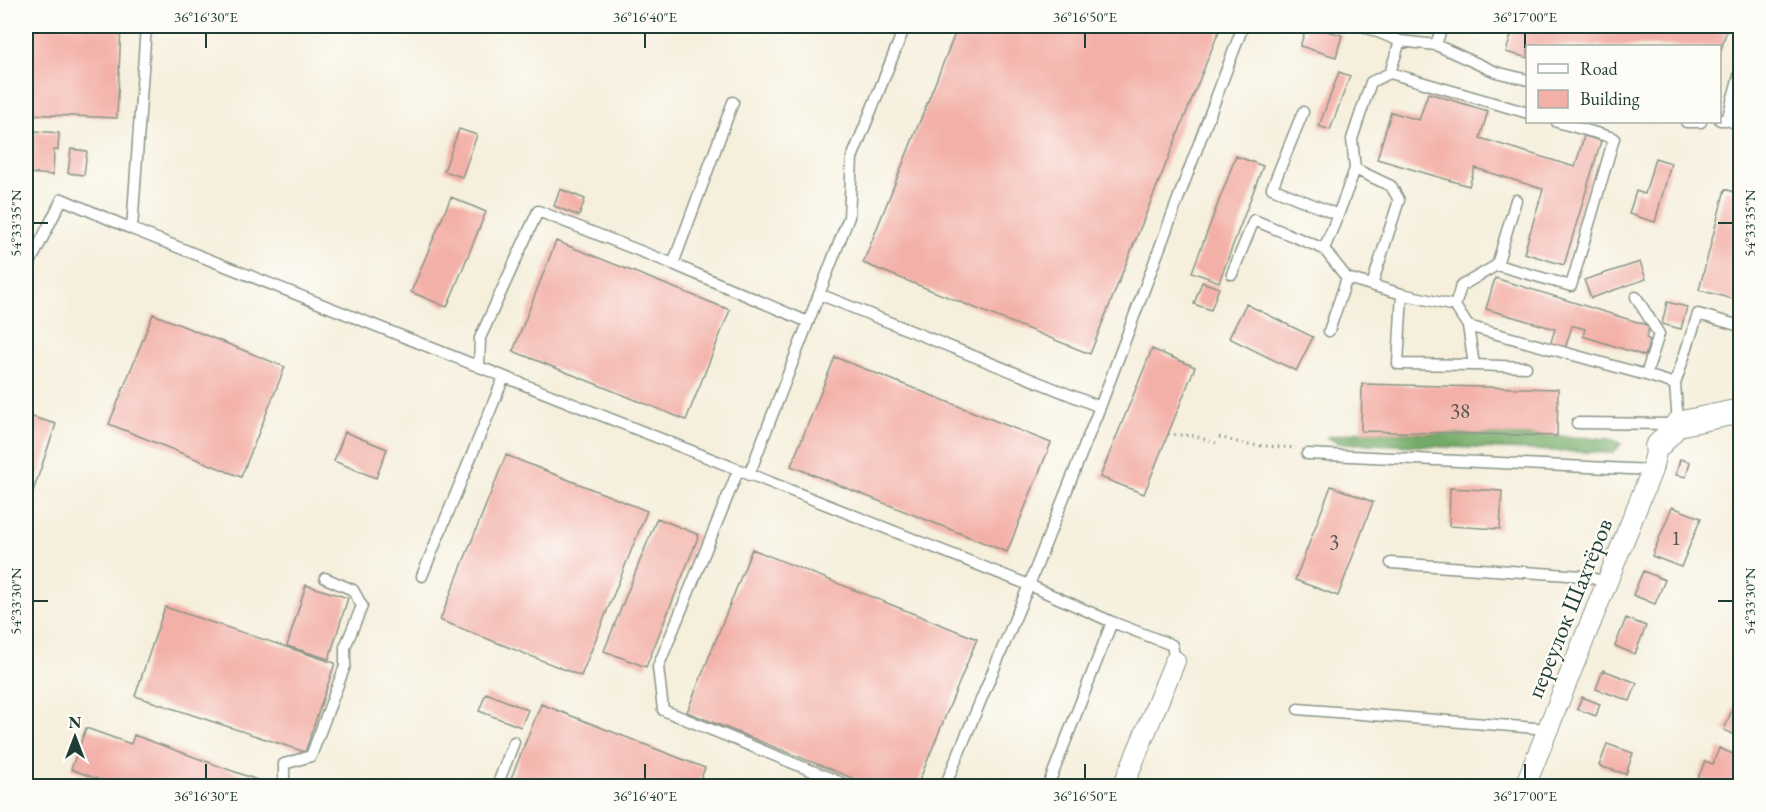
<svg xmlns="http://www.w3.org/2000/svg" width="1766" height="812" font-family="'EB Garamond',serif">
	<rect width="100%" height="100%" fill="#fdfcf7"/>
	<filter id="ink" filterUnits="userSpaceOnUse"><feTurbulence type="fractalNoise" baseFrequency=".0167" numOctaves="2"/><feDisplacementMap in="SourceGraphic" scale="12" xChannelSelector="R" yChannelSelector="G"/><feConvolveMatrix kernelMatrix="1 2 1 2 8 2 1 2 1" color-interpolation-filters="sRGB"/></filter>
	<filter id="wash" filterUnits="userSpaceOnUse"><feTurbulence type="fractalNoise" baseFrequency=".008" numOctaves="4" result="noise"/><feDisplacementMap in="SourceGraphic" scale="24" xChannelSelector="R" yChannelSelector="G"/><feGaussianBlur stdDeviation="1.35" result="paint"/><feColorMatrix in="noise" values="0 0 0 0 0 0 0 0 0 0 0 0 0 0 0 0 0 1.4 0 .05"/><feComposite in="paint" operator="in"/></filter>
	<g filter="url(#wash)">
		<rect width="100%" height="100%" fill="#f5efdc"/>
		<!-- forest -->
		<path fill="#73aa66" stroke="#49744d" stroke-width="1.5" d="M1361,431l196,5 54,3 10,5 -8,9 -275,-10 -11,-6z"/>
		<g id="blocks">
			<!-- building -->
			<path fill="#f3b0a8" d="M26,26h95l-4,92 -91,-4z
				M958,26h263l-131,328 -227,-91z
				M1307,26l35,9 -6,22 -36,-11z
				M1514,26h214l-8,27v-7h-192v12l-22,-6z
				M1339,72l11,4 -20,54 -11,-4z
				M1428,93l60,18 -8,27 95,29 9,-31 17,5 -37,124 -40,-12 19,-64 -68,-21 -6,18 -92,-27 14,-47 28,8z
				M459,129l18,6 -15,42 -18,-6z
				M35,131l24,2 -1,17h-4l-1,25 -27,-2v-25h8z
				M71,149l16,2 -3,24 -16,-2z
				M1236,156l27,10 -44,116 -27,-10z
				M1655,158l16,5 -16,59 -26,-8 7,-23 9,3z
				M560,189l25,10 -6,17 -25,-10z
				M1725,189l15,5v107l-41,-11z
				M451,197l35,15 -39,95 -36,-15z
				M556,241l174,69 -44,110 -173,-69z
				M1640,262l6,17 -55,19 -7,-18z
				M1495,278l155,48 -4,12 4,2 -5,16 -62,-20 2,-7 -11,-3h-2l-7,23 -15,-4 5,-16 -69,-20z
				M1202,282l17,6 -8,22 -17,-6z
				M1667,302l20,5 -6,22 -19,-5z
				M1246,304l67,33 -17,34 -67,-33z
				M153,314l132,53 -44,110 -132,-53z
				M1152,349l43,18 -51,127 -44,-17z
				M835,357l216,86 -44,109 -216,-86z
				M1362,384l196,5 -1,47 -196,-5z
				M26,415l30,9 -30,88z
				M345,432l42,17 -11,29 -42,-17z
				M506,455l141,56 -66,165 -141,-56z
				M1680,459l10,3 -4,15 -10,-2z
				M1331,486l42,16 -35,94 -43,-16z
				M1450,488l52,3 -2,38 -51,-3z
				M1672,507l29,11 -20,49 -29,-11z
				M657,518l42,17 -53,132 -42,-16z
				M752,549l225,90 -60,147h-45l-185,-74z
				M1643,571l22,9 -10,24 -22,-9z
				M306,585l42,13 -19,61 -42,-13z
				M165,607l170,56 -30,89 -170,-56z
				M1626,618l20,8 -11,28 -20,-8z
				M1603,670l34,13 -7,18 -34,-12z
				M486,693l42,17 -7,17 -42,-16z
				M1582,697l18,7 -4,12 -19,-7z
				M541,704l164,64 -7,18h-190z
				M1733,707l7,3v27l-16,-7z
				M86,728l45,16 3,-9 134,49 -1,2h-152l-44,-17z
				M1607,744l26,9 -7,21 -27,-8z
				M1719,748l21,9v5l-9,24h-13l-20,-8 7,-17 8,3z"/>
		</g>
	</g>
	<g filter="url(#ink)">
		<use href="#blocks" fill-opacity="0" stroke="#8a9688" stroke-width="1.5"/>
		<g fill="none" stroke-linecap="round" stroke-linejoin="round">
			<!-- service casing -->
			<g stroke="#8a9688" stroke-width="13">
				<path id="service" d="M1363,26l37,15 36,4 60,27 32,8
					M1400,41l-10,32 138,40
					M1436,45l6,-19
					M1720,120h7l13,-48
					M1727,120l13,5
					M1686,122h15
					M1355,169l-3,-30 19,-57 19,-9
					M1516,200l-19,65 74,21 43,-148 -57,-16
					M1338,215l17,-46 36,17 8,14 -27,85
					M132,229l897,356 83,37 60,23 3,16
					M1324,249l23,29
					M673,264l60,-162
					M1497,265l-36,21 -6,20 13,20 6,39 52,2
					M26,271l36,-72 70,30 14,-203
					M1232,274l22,-54 70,29 14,-34 -66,-27 31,-76
					M819,294l281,113
					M1402,294l53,12
					M1636,297l23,37 -13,41 29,9
					M1468,326l178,49
					M1329,331l18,-53 55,16 -4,70 76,1
					M479,367l1,-29 58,-127 135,53 135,58
					M1577,423l101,1 -3,-40 23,-70 42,12
					M1307,454l345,16
					M738,471l-80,196 5,43 186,76
					M749,475l100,-258 3,-59 53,-132
					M1391,563l192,13 24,6
					M422,576l82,-199
					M1298,709l250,20
					M26,784l7,2
					M284,786v-22l27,-8 34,-90v-19l17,-41 -9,-16 -28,-12
					M497,786l17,-44
					M945,786l84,-201 71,-178 143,-381
					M1048,786l64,-164"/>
			</g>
			<!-- minor casing -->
			<g stroke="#8a9688" stroke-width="22">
				<path id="minor" d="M1123,786l52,-125
					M1525,786l127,-316 5,-23"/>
			</g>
			<!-- tertiary casing -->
			<g stroke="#8a9688" stroke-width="26">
				<path id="tertiary" d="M1657,447l21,-23 62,-13"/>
			</g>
			<!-- path -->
			<path stroke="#8a9688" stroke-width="3" stroke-dasharray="1.5 4.5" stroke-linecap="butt" d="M1168,434l27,2 21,7
				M1219,437l29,8 48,3"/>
			<!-- service -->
			<use href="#service" stroke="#fff" stroke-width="10"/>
			<!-- minor -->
			<use href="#minor" stroke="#fff" stroke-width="20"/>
			<!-- tertiary -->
			<use href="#tertiary" stroke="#fff" stroke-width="24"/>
		</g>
	</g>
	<!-- ticks -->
	<path fill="none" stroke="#1f3d34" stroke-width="2" d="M206,33v15M645,33v15M1085,33v15M1525,33v15M33,223h15M1718,223h15M33,601h15M1718,601h15M206,764v15M645,764v15M1085,764v15M1525,764v15"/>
	<g text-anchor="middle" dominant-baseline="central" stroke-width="5" stroke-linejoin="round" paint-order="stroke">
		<!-- number labels -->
		<g font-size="21" fill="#545a51">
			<text x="1460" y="410">38</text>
			<text x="1676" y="537">1</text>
			<text x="1334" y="541">3</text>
		</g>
		<!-- street labels -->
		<g font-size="24" fill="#1f3d34" stroke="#fdfcf7">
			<text transform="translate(1569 608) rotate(-68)">переулок Шахтёров</text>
		</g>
	</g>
	<!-- margin -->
	<rect width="1766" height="812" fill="none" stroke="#fdfcf7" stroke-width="66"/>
	<!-- legend -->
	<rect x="1526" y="45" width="195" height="78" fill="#fdfcf7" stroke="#a4b0a9" stroke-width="1.5"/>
	<rect x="1538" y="64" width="30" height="9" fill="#ffffff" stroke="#a4b0a9" stroke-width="1.5"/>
	<text x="1580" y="75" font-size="18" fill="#1f3d34">Road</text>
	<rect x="1538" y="90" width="30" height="18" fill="#f3b0a8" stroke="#a4b0a9" stroke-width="1.5"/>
	<text x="1580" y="105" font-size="18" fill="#1f3d34">Building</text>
	<!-- north arrow -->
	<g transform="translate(75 737)" stroke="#fdfcf7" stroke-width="4.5" paint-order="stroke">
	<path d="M0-4.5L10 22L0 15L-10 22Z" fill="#1f3d34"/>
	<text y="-9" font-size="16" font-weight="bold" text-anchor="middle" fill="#1f3d34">N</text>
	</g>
	<rect x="33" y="33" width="1700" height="746" fill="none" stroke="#1f3d34" stroke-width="2"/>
	<g font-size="15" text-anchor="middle" fill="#1f3d34">
		<text x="206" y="22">36°16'30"E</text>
		<text x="645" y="22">36°16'40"E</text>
		<text x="1085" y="22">36°16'50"E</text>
		<text x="1525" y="22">36°17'00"E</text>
		<text transform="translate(16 223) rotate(-90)" y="5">54°33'35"N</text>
		<text transform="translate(1750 223) rotate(-90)" y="5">54°33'35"N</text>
		<text transform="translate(16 601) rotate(-90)" y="5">54°33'30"N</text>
		<text transform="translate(1750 601) rotate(-90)" y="5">54°33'30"N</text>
		<text x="206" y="801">36°16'30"E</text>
		<text x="645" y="801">36°16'40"E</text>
		<text x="1085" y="801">36°16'50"E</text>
		<text x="1525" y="801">36°17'00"E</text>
	</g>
</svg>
